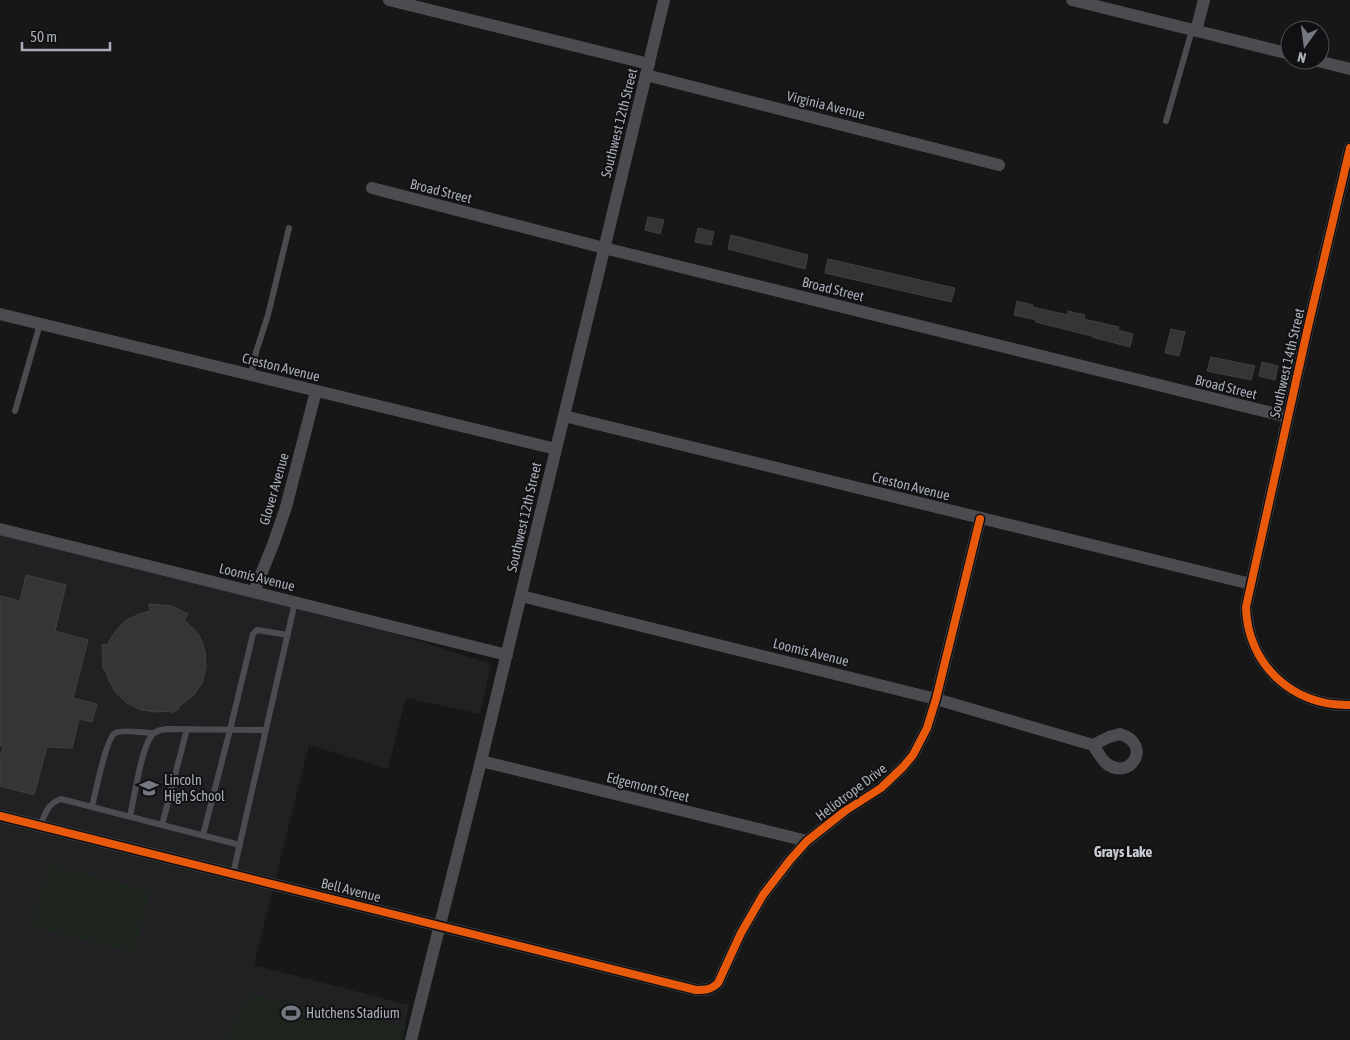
<svg xmlns="http://www.w3.org/2000/svg" width="1350" height="1040" font-family="'Asap Condensed',sans-serif">
	<rect width="100%" height="100%" fill="#171717"/>
	<!-- built -->
	<path fill="#212123" d="M0,529l317,79 174,56 -11,50 -74,-16 -18,71 -79,-24 -55,220 155,40 -7,35h-402z"/>
	<!-- green -->
	<path fill="#1d241e" d="M48,864l102,26 -15,62 -103,-25z
		M247,994l34,6 125,27 -4,13h-176z"/>
	<!-- building -->
	<path fill="#353536" stroke="#3f4043" d="M648,217l16,3 -4,14 -15,-4z
		M698,228l16,4 -3,13 -16,-3z
		M731,235l77,20 -3,14 -77,-20z
		M828,259l127,29 -4,14 -126,-29z
		M1017,301l16,4 -1,2 36,8v-4l17,4 -1,4 35,8 -1,3 15,4 -3,13 -38,-10v-1l-56,-14v-2l-22,-5z
		M1171,329l14,3 -6,24 -14,-3z
		M1211,357l44,9 -4,14 -44,-9z
		M1262,362l16,4 -3,14 -16,-4z
		M26,575l40,10 -11,46 33,9 -15,58 24,6 -5,18 -13,-3 -7,29 -25,-1 -13,48 -34,-9v-29l3,-10 -3,-1v-150l20,5z
		M149,604l23,2 16,8 -4,6 11,10 5,7 5,14 1,16 -4,16 -9,13 -15,11 1,2 -8,4 -1,-2 -13,1 -16,-2 -14,-7 -12,-11 -7,-14 -3,-9h-2l-1,-25 5,1 7,-12 11,-12 14,-7 11,-3z"/>
	<g fill="none" stroke-linecap="round" stroke-linejoin="round">
		<!-- service -->
		<path stroke="#4b4c50" stroke-width="6" d="M1166,121l26,-91
			M251,375l5,-23 12,-37 21,-87
			M15,411l25,-87
			M92,807c3,-12 14,-69 23,-74 8,-4 29,0 38,0
			M130,816c4,-17 12,-74 24,-83 4,-3 7,-3 12,-4l100,1
			M162,825l25,-96
			M40,826c5,-12 8,-23 21,-27l179,46
			M203,835l27,-105 23,-96 4,-4 31,5
			M233,874l62,-272"/>
		<!-- minor -->
		<path stroke="#4b4c50" stroke-width="12" d="M389,0l260,64
			M1072,0l218,54
			M1196,31l8,-31
			M1314,60l36,9
			M646,75l353,90
			M1350,148l-42,179 -62,280c1,57 47,100 104,98
			M372,188l232,60 684,169
			M0,314l556,135
			M564,416l687,168
			M0,529l507,126
			M254,592l20,-50 12,-35 30,-116
			M521,596l415,103 157,46
			M1120,734c33,10 11,47 -13,30 -6,-5 -10,-13 -14,-19l16,-8z
			M481,761l326,80
			M0,816l696,174c9,0 15,0 22,-7l23,-50 22,-38 27,-35 17,-19 38,-30 36,-23 22,-21 10,-12 14,-27 9,-29 44,-180
			M411,1040l70,-279 183,-761"/>
		<!-- cycleway casing -->
		<g stroke="#111113" stroke-width="11">
			<path id="cycleway" d="M1350,148l-42,179 -62,280c1,57 47,100 104,98
				M0,816l696,174c9,0 15,0 22,-7l23,-50 22,-38 27,-35 17,-19 38,-30 36,-23 22,-21 10,-12 14,-27 9,-29 44,-180"/>
		</g>
		<!-- cycleway -->
		<use href="#cycleway" stroke="#e8590c" stroke-width="8"/>
	</g>
	<!-- icons -->
	<defs>
		<g id="school-bare" transform="scale(1.5)"><path d="M0-5L7-2L0 1L-7-2ZM-4 1L0 2.5L4 1V4Q0 6-4 4Z" fill="#757880" stroke="#111113" stroke-width="2.5" paint-order="stroke"/></g>
		<g id="stadium-bare" transform="scale(1.5)"><path d="M0-5a6.5 5 0 1 0 0 10a6.5 5 0 1 0 0-10ZM-3.5-1.8h7v3.6h-7Z" fill="#757880" stroke="#111113" stroke-width="2.5" paint-order="stroke"/></g>
	</defs>
	<g fill-rule="evenodd">
		<use href="#school-bare" x="149" y="788"/>
		<use href="#stadium-bare" x="291" y="1013"/>
	</g>
	<g text-anchor="middle" dominant-baseline="central" stroke-width="4" stroke-linejoin="round" paint-order="stroke">
		<!-- street labels -->
		<g font-size="14" fill="#a8adb8" stroke="#111113">
			<text transform="translate(826 105) rotate(14)">Virginia Avenue</text>
			<text transform="translate(619 123) rotate(-76)">Southwest 12th Street</text>
			<text transform="translate(441 191) rotate(14)">Broad Street</text>
			<text transform="translate(833 289) rotate(14)">Broad Street</text>
			<text transform="translate(1287 363) rotate(-77)">Southwest 14th Street</text>
			<text transform="translate(281 367) rotate(14)">Creston Avenue</text>
			<text transform="translate(1226 387) rotate(14)">Broad Street</text>
			<text transform="translate(911 486) rotate(14)">Creston Avenue</text>
			<text transform="translate(274 489) rotate(-74)">Glover Avenue</text>
			<text transform="translate(524 517) rotate(-77)">Southwest 12th Street</text>
			<text transform="translate(257 577) rotate(14)">Loomis Avenue</text>
			<text transform="translate(811 652) rotate(14)">Loomis Avenue</text>
			<text transform="translate(648 787) rotate(14)">Edgemont Street</text>
			<text transform="translate(851 792) rotate(-37)">Heliotrope Drive</text>
			<text transform="translate(351 890) rotate(14)">Bell Avenue</text>
		</g>
		<!-- poi labels -->
		<g font-size="14" fill="#a8adb8" stroke="#111113" text-anchor="start">
			<text x="164" y="780">Lincoln<tspan x="164" dy="16">High School</tspan></text>
			<text x="306" y="1013">Hutchens Stadium</text>
		</g>
		<!-- neighbourhood labels -->
		<g font-size="15" font-weight="bold" fill="#c9ccd4" stroke="#111113">
			<text x="1123" y="851">Grays Lake</text>
		</g>
	</g>
	<!-- north arrow -->
	<g transform="translate(1305 45) rotate(194)"><circle r="24" fill="#111113" stroke="#4d4f55"/>
	<path d="M0-4L9 19L0 12L-9 19Z" fill="#757880"/>
	<text y="-8" font-size="14" font-weight="bold" text-anchor="middle" fill="#a8adb8">N</text>
	</g>
	<!-- scale -->
	<path d="M22 42v8h88v-8" fill="none" stroke="#a8adb8" stroke-width="2.5"/>
	<text x="30" y="42" font-size="15" fill="#a8adb8" stroke="#111113" stroke-width="4" paint-order="stroke">50 m</text>
</svg>
